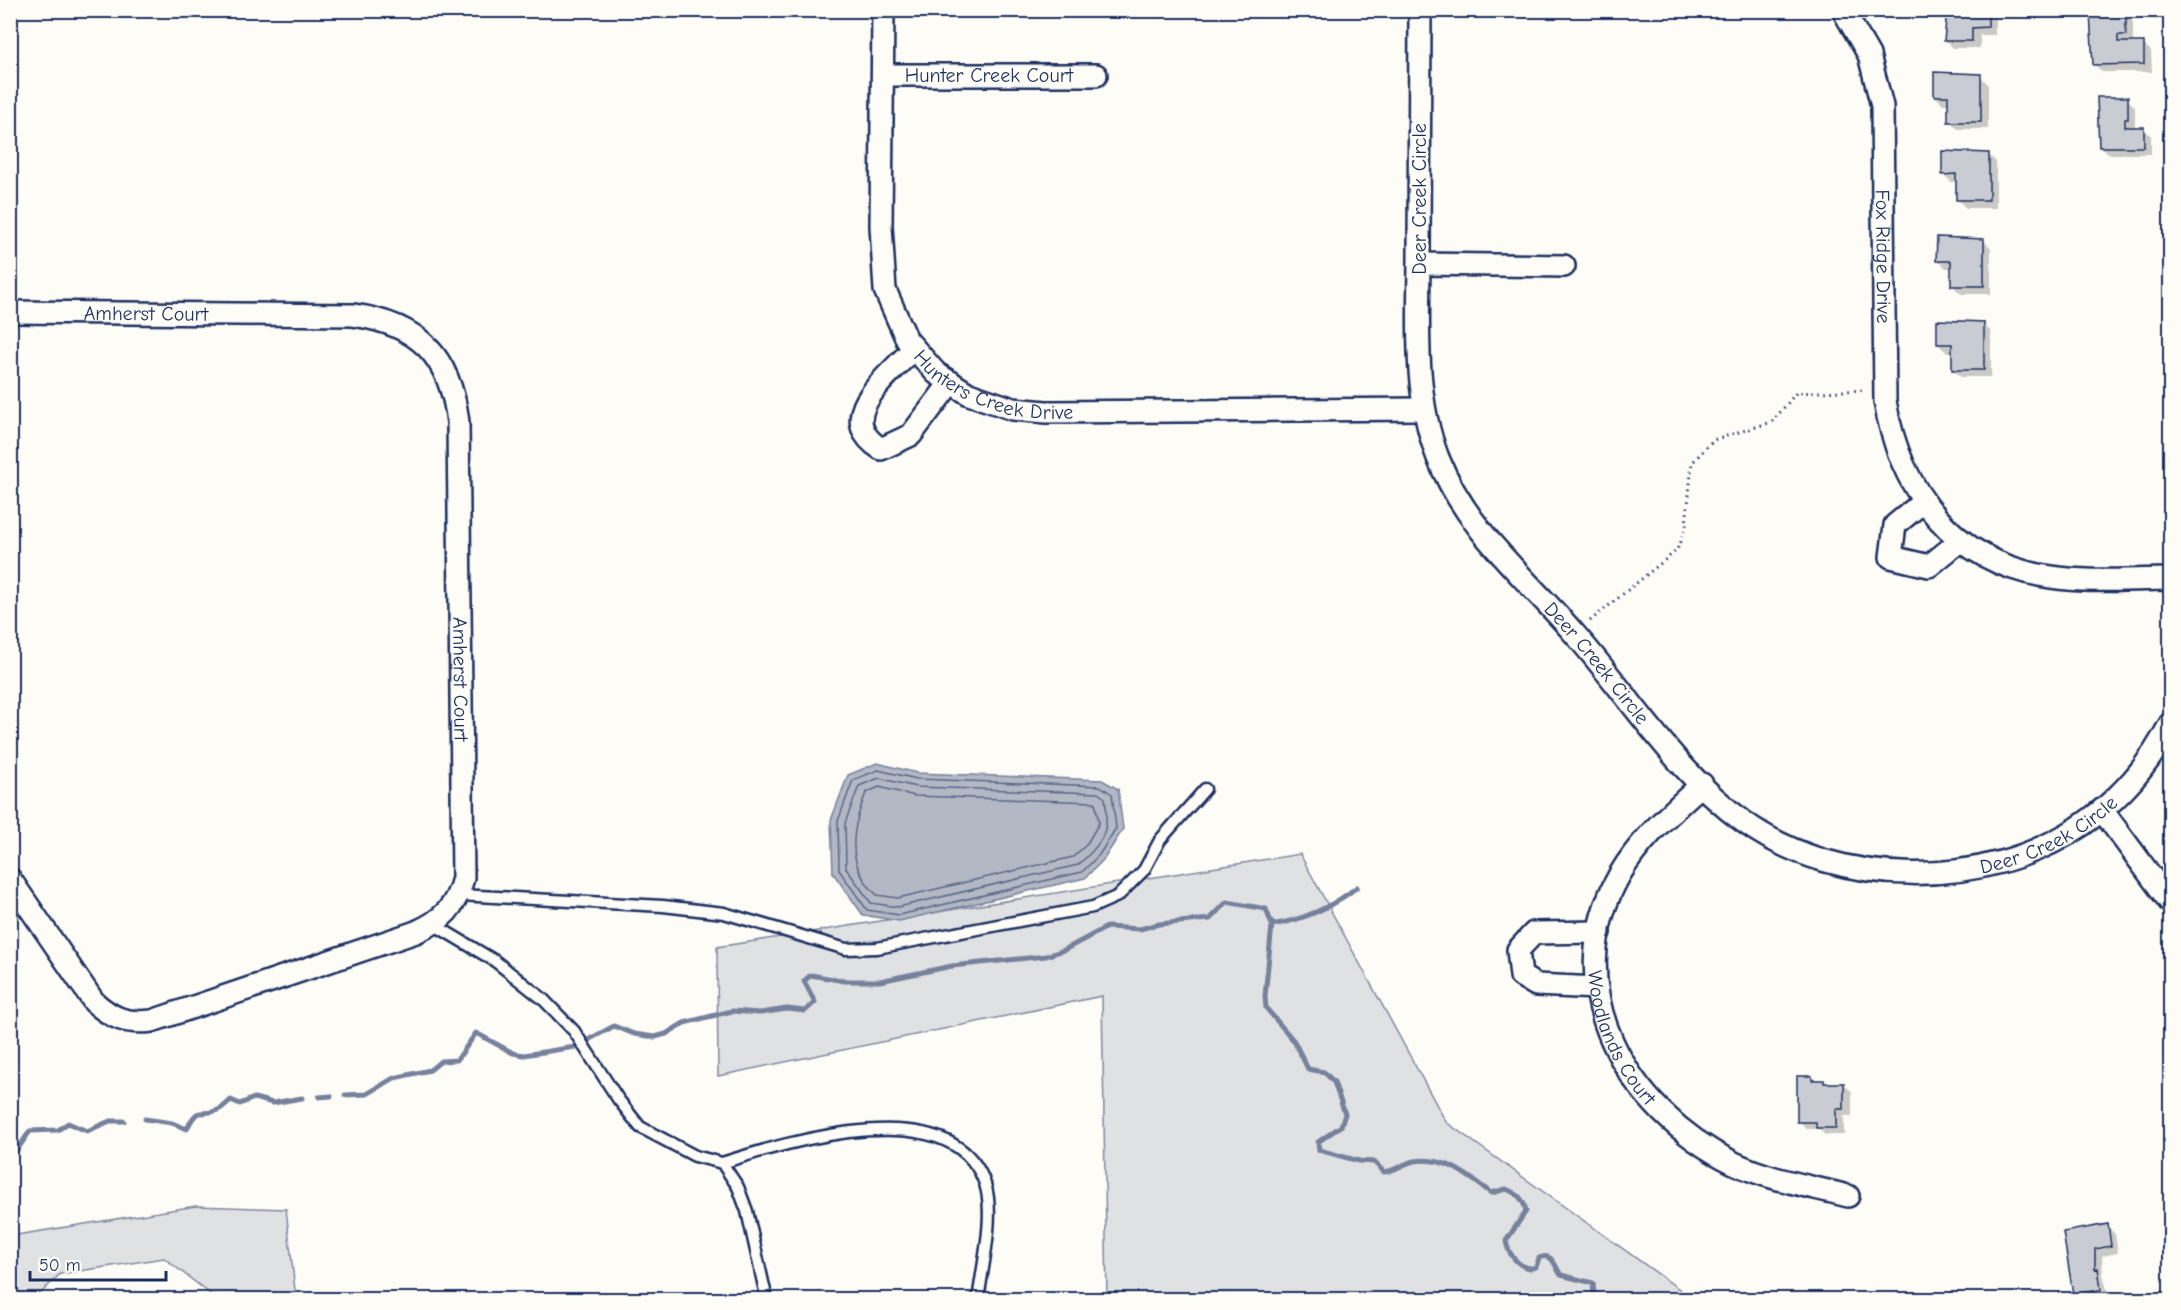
<svg xmlns="http://www.w3.org/2000/svg" width="2181" height="1310" font-family="'Comic Neue',sans-serif">
	<rect width="100%" height="100%" fill="#fdfcf7"/>
	<filter id="ink" filterUnits="userSpaceOnUse"><feTurbulence type="fractalNoise" baseFrequency=".0167" numOctaves="2"/><feDisplacementMap in="SourceGraphic" scale="12" xChannelSelector="R" yChannelSelector="G"/><feConvolveMatrix kernelMatrix="1 2 1 2 8 2 1 2 1" color-interpolation-filters="sRGB"/></filter>
	<g filter="url(#ink)">
		<!-- green -->
		<path fill="#e0e1e3" stroke="#7e88a0" stroke-width="1.5" d="M1300,854l146,268 247,177h-586l-5,-303 -384,80 -1,-129z
			M196,1206l90,3 10,90h-79l-53,-41 -104,16 -25,25h-24v-63z"/>
		<!-- water -->
		<path fill="#b3b8c5" stroke="#76819c" stroke-width="1.5" d="M877,763l40,10 185,7 16,9 5,40 -19,30 -19,19 -186,43 -36,-6 -30,-42 -2,-53 17,-45z"/>
		<!-- shadow -->
		<path fill="#0003" d="M1933,10h56l6,6v19h-15v13h-27l-8,-8 2,-25h-9z
			M2125,14l8,8v22h10l8,7 1,21h-50l-8,-8z
			M1980,76l8,8v45h-30l-8,-8v-17h-7l-8,-8z
			M2127,99l8,8v21h8l8,8v18h-42l-8,-8z
			M1988,154l8,8v46h-30l-8,-8v-18h-7l-8,-8z
			M1983,240l8,8v46h-30l-8,-8v-18h-7l-8,-8z
			M1983,324l8,8v45h-30l-8,-7v-18h-7l-8,-8z
			M1811,1078l4,4 29,2 8,8v24h-8v19h-19l-6,-6h-12l-8,-8z
			M2107,1226l8,8 3,19 -16,3 1,19 6,22 -29,3 -6,-7 -9,-60z"/>
		<g fill="none" stroke-linecap="round" stroke-linejoin="round">
			<!-- shore -->
			<path stroke="#586687" stroke-width="1.5" d="M878,770l39,9 183,7 12,8 4,34 -17,27 -17,17 -183,43 -32,-5 -28,-40 -1,-49 15,-41z
				M879,778l37,9 182,6 7,5c5,34 -2,45 -27,67l-180,42 -27,-4 -25,-35 -1,-45 14,-37z
				M879,787l36,9 180,6 4,21 -13,22 -13,12 -175,41 -21,-3c-32,-30 -26,-65 -11,-102z"/>
			<!-- stream -->
			<path stroke="#76819c" stroke-width="5" d="M1272,925c31,-5 60,-18 85,-38
				M588,1040l26,-14 20,8 21,3 11,-3 18,-11 48,-12 28,2 27,-4 18,2 10,-9 -11,-21 7,-6 33,6h36l72,-15 94,-10 18,-6 43,-23 33,2 19,-5 51,-5 17,-17 39,7 6,16 -7,71 1,12 28,33 14,28 16,3 10,10 11,32 -4,12 -23,16 1,8 40,11 15,1 10,10c11,-1 19,-9 31,-11 31,-5 53,15 76,32l15,-4c12,5 17,9 20,22l-20,30c2,13 15,31 30,26l3,-9c15,-6 15,8 22,17l32,8 1,12 3,5
				M345,1095l22,-1 27,-16 36,-8 11,-9 16,-1 19,-27 37,20 11,2 51,-8
				M319,1097l12,-1
				M145,1119l27,4 15,6c12,-26 14,-11 31,-19 5,-2 9,-7 13,-10l9,4 14,-6 19,5 29,-5
				M10,1160l20,-29 28,-1 10,-7 19,8 23,-10h14"/>
		</g>
		<!-- building -->
		<path fill="#c9ccd3" stroke="#1b2f5e" stroke-width="1.5" d="M1947,10h41v17l-16,1v13h-28z
			M2090,13h36v22h-8v7h26v22l-51,1z
			M1934,72l47,2v48h-33v-26h-14z
			M2097,97h31v22h-3v8h19v20h-45z
			M1942,151l47,2v47h-33v-26l-14,1z
			M1937,237l47,2v47h-33v-25h-15z
			M1937,320l47,2v48h-32v-26h-15z
			M1797,1076h15v4h12v3h20v26h-8v19h-20v-6h-19z
			M2108,1224l3,22 -16,3v20l3,-1 3,22 -28,4 -10,-62z"/>
		<g fill="none" stroke-linecap="round" stroke-linejoin="round">
			<!-- lane casing -->
			<g stroke="#1b2f5e" stroke-width="15">
				<path id="lane" d="M459,895l204,11 61,7 122,36 31,-1 216,-41 25,-11 26,-26 16,-30 45,-51
					M433,924l62,37 48,38 31,32 44,68 22,28 55,29 27,7
					M767,1300l-20,-89 -9,-24 -16,-24c66,-21 232,-73 263,21 10,30 -2,79 -6,110l-3,6"/>
			</g>
			<!-- street casing -->
			<g stroke="#1b2f5e" stroke-width="26">
				<g id="street">
					<path id="s1" d="M883,10l-2,216 4,64 22,50 29,33 33,21 44,15 33,3 377,-3"/>
					<path id="s2" d="M1420,10c0,81 0,162 -1,243 0,69 -6,140 19,205 28,71 86,118 135,174 56,63 102,140 171,190 94,68 243,68 338,3 38,-26 68,-61 88,-101"/>
					<path id="s3" d="M1843,10l26,45 13,51 3,295c15,91 70,163 166,176 39,6 80,2 119,2"/>
					<path id="s4" d="M883,75h213"/>
					<path d="M1419,264l145,2"/>
					<path id="s5" d="M10,312l343,3c66,9 97,41 105,107l5,456c-7,29 -20,42 -47,54l-264,89c-25,3 -39,-2 -58,-19l-84,-123"/>
					<path d="M914,348c-26,29 -83,69 -33,101l30,-14 40,-53"/>
					<path d="M1923,502l-28,23 -4,32 38,9 32,-26"/>
					<path id="s6" d="M1702,784c-30,28 -61,54 -82,90 -65,114 7,237 114,289 36,17 76,23 114,33"/>
					<path d="M2102,810l68,92"/>
					<path d="M1597,988l-61,-3 -15,-9 -3,-26 16,-17 65,-1"/>
				</g>
			</g>
			<!-- path -->
			<path stroke="#1b2f5e" stroke-width="3" stroke-dasharray="1.5 4.5" stroke-linecap="butt" d="M1590,621l87,-71 9,-25 6,-62 21,-23 59,-18 24,-29 70,-3"/>
			<!-- lane -->
			<use href="#lane" stroke="#fdfcf7" stroke-width="10"/>
			<!-- street -->
			<use href="#street" stroke="#fdfcf7" stroke-width="21"/>
		</g>
	</g>
	<g text-anchor="middle" dominant-baseline="central" stroke-width="5" stroke-linejoin="round" paint-order="stroke">
		<!-- street labels -->
		<g font-size="20" fill="#1b2f5e" stroke="#fdfcf7">
			<text stroke="none"><textPath href="#s4" startOffset="106">Hunter Creek Court</textPath></text>
			<text transform="translate(1419 199) rotate(-90)">Deer Creek Circle</text>
			<text stroke="none"><textPath href="#s3" startOffset="255">Fox Ridge Drive</textPath></text>
			<text stroke="none"><textPath href="#s5" startOffset="136">Amherst Court</textPath></text>
			<text stroke="none"><textPath href="#s1" startOffset="438">Hunters Creek Drive</textPath></text>
			<text stroke="none"><textPath href="#s2" startOffset="711">Deer Creek Circle</textPath></text>
			<text stroke="none"><textPath href="#s5" startOffset="765">Amherst Court</textPath></text>
			<text stroke="none"><textPath href="#s2" startOffset="1251">Deer Creek Circle</textPath></text>
			<text stroke="none"><textPath href="#s6" startOffset="296">Woodlands Court</textPath></text>
		</g>
	</g>
	<!-- margin -->
	<rect width="2181" height="1310" fill="none" stroke="#fdfcf7" stroke-width="36"/>
	<rect x="18" y="18" width="2145" height="1274" fill="none" stroke="#1b2f5e" stroke-width="2" filter="url(#ink)"/>
	<!-- scale -->
	<path d="M30 1271v9h136v-9" fill="none" stroke="#1b2f5e" stroke-width="3"/>
	<text x="39" y="1271" font-size="18" fill="#1b2f5e" stroke="#fdfcf7" stroke-width="4.5" paint-order="stroke">50 m</text>
</svg>
